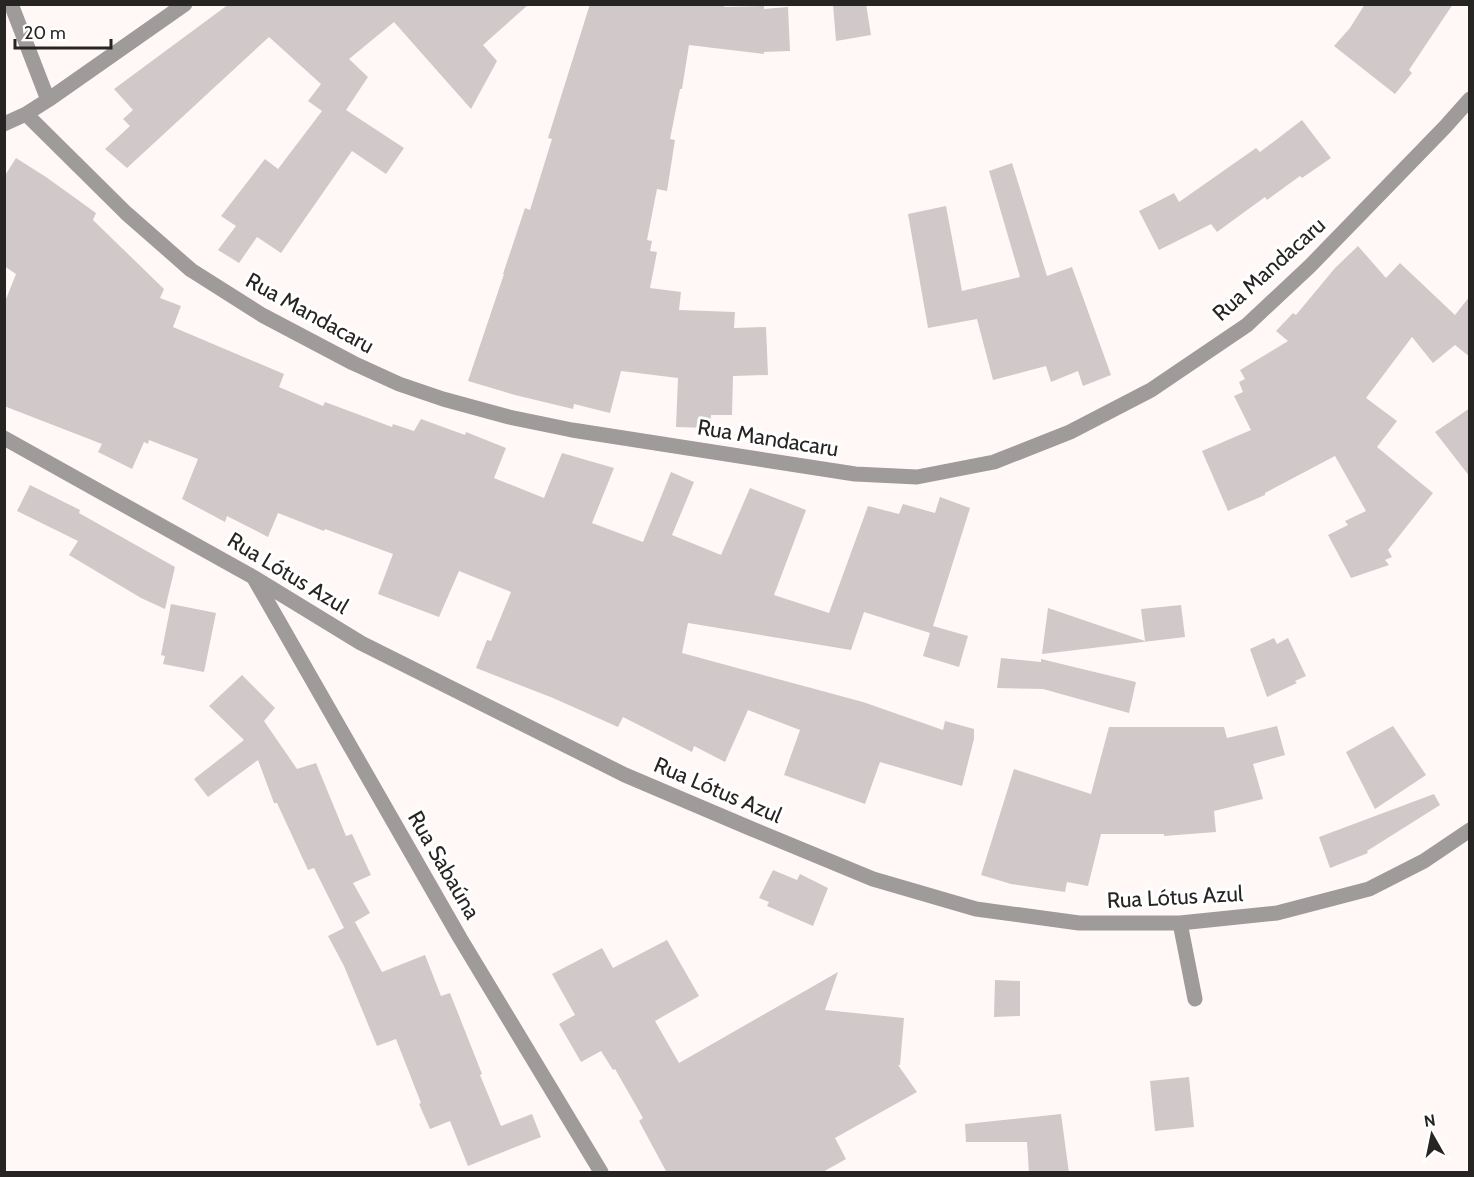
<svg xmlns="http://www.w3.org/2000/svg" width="1474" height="1177" font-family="Cabin,sans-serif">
	<rect width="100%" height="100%" fill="#fff8f7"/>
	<!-- building -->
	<path fill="#d1c9c9" d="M229,4h300l-46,41 14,16 -26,48 -77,-87 -45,37 19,18 -22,33 58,38 -18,26 -34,-23 -71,102 -24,-16 -18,26 -21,-13 18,-24 -15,-10 44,-57 13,10 44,-58 -14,-10 13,-17 -52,-47 -142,131 -22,-19 25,-23 -7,-7 10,-9 -19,-21z
		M590,4h135l-1,3 40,-1v3l24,-2 2,44 -26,1v2l-75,-9 -7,44h-2l-10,50 5,1 -8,51 -10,-2 -10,51 5,1 -2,10 7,1 -7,36 31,4 -2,18 56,2 -1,16 32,-1 2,48 -35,1 -1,39h-21l-1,13 -34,-1 2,-49 -57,-7 -11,42 -36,-9 -1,5 -58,-14 -47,-14 36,-107h-1l22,-66 5,2 22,-71 -4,-1z
		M833,4h33l5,31 -35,6z
		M1365,4h88l-44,66 3,3 -17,21 -61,-48 16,-18z
		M1302,120l29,38 -29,20 -2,-2 -33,24 -2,-3 -48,35 -6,-8 -52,26 -20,-39 35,-18 5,9 77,-54 4,4z
		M16,158l30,19 50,36 -3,7 71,69 -4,9 21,8 -8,21 111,47 -5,13 44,19 2,-4 67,25 1,-3 21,7 7,-12 44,16 1,-3 40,16 -12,30 50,20 18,-45 52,15 -22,55 51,19 28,-70 23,10 -22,53 49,20 29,-67 56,22 -32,85 55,18 39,-107 31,8 4,-10 32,9 5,-16 30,11 -37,118 35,10 -9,31 -36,-11 7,-23 -66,-21 -13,38 -163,-27 -6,30 181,49 80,28 2,-9 29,8v10l-12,47 -82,-24 -15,42 -81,-29 16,-45 -52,-20 -23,52 -31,-16 -2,6 -69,-35 -5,10 -65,-29 -77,-30 11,-28 4,1 20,-49 -52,-21 -20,46 -61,-23 15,-40 -68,-25 -1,2 -46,-18 -10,24 -41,-21 -2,6 -43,-23 16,-40 -49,-19 -1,4 -4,-2 -12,27 -34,-17 4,-8 -98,-38v-102l12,-30 -12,-8v-89z
		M1012,163l35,113 25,-9 39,108 -28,11 -5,-15 -27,11 -5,-16 -53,14 -16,-61 -49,9 -20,-114 38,-8 16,85 58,-14 -31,-106z
		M1358,246l28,32 14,-15 55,52 15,-19v61l-15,-12 -22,18 -21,-26 -46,61 31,23 -20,26 56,46 -45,57 4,7 -7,3 4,5 -38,13 -23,-43 20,-10 -3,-4 21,-10 -31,-55 -70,37v2l-37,16 -26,-60 49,-21 -17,-34 9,-4 -4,-10 6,-3 -5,-9 48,-29 -12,-10 17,-18 3,2 39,-47z
		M1470,408v69l-35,-45z
		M30,485l50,25 -1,3 96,54 -10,42 -24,-11 -72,-43 9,-14 -61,-30z
		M171,604l45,9 -12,59 -41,-8 2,-8 -4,-1z
		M1181,605l4,32 -143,17 6,-46 97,33 -4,-32z
		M1274,638l3,6 11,-6 18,38 -11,5 2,2 -30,14 -17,-48z
		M1001,658l40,4v-3l95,23 -7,31 -86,-24 -46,-1z
		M242,675l33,33 -11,13 33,48 19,-6 30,73 6,-2 19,41 -18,8 17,30 -22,13 7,-4 27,50 43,-17 16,41 9,-3 32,81 -2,1 21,51 31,-12 9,23 -73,29 -18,-45 -20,8 -11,-25 2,-1 -25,-64 -19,7 -33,-80 -16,-30 16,-8 -30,-60 -6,2 -31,-67h-3l-16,-43 -50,37 -14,-18 50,-39 -35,-34z
		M1277,726l8,29 -32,9 10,35 -49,12 2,21 -52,4v-2h-63l-13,52 -21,-4 -2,10 -54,-8 -30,-9 33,-106 77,25 18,-67h115l3,11z
		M1393,726l33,49 -51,34 -29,-57z
		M1434,794l6,11 -73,46 1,2 -38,15 -11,-31z
		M773,870l24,10 3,-6 28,14 -15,38 -46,-20 2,-4 -10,-4z
		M667,940l32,56 -44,25 24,42 159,-91 -13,38 79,8 -4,47h-2l19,27 -82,46 11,21 -25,14h-154l-28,-52 4,-3 -28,-49 -2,1 -12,-19 -20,11 -22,-38 16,-9 -23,-41 50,-26 11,20z
		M995,980l25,1v35l-26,1z
		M1189,1077l5,50 -39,4 -5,-50z
		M1061,1114l8,59h-40l-2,-31h-61l-1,-18z"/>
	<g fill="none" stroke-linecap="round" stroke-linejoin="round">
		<!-- minor -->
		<path stroke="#9e9b9a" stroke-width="15" d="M11,4l37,96
			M26,114l100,99 65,57 71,45 91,48 46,21 44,15 66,18 63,13 283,44 62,3 77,-15 76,-30 81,-42 96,-65 63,-59 135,-139 25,-28
			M4,124l22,-10 22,-14 137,-96
			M4,438l249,139 108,66 264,132 127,54 121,50 103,30 103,14h101l97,-10 92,-24 55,-28 46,-31
			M255,580l205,358 141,234
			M1180,923l15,76"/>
	</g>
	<g text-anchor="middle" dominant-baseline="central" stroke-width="6" stroke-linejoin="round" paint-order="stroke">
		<!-- street labels -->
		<g font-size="22" fill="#272524" stroke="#fff">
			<text transform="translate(1269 269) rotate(-42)">Rua Mandacaru</text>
			<text transform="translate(310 313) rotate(29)">Rua Mandacaru</text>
			<text transform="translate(768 438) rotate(9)">Rua Mandacaru</text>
			<text transform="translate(288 573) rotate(31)">Rua Lótus Azul</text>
			<text transform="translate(718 790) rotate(23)">Rua Lótus Azul</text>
			<text transform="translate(444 865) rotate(60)">Rua Sabaúna</text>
			<text transform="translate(1175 897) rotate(-3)">Rua Lótus Azul</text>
		</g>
	</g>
	<!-- border -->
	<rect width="1474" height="1177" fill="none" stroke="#272524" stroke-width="12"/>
	<!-- north arrow -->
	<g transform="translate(1432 1135) rotate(351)" stroke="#ffffff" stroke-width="4.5" paint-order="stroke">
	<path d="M0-4.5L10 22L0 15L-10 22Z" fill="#272524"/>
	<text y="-9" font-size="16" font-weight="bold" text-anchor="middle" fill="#272524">N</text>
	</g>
	<!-- scale -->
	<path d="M15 39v9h96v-9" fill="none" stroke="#272524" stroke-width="3"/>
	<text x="24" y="39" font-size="18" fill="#272524" stroke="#ffffff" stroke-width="4.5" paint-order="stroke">20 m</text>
</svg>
